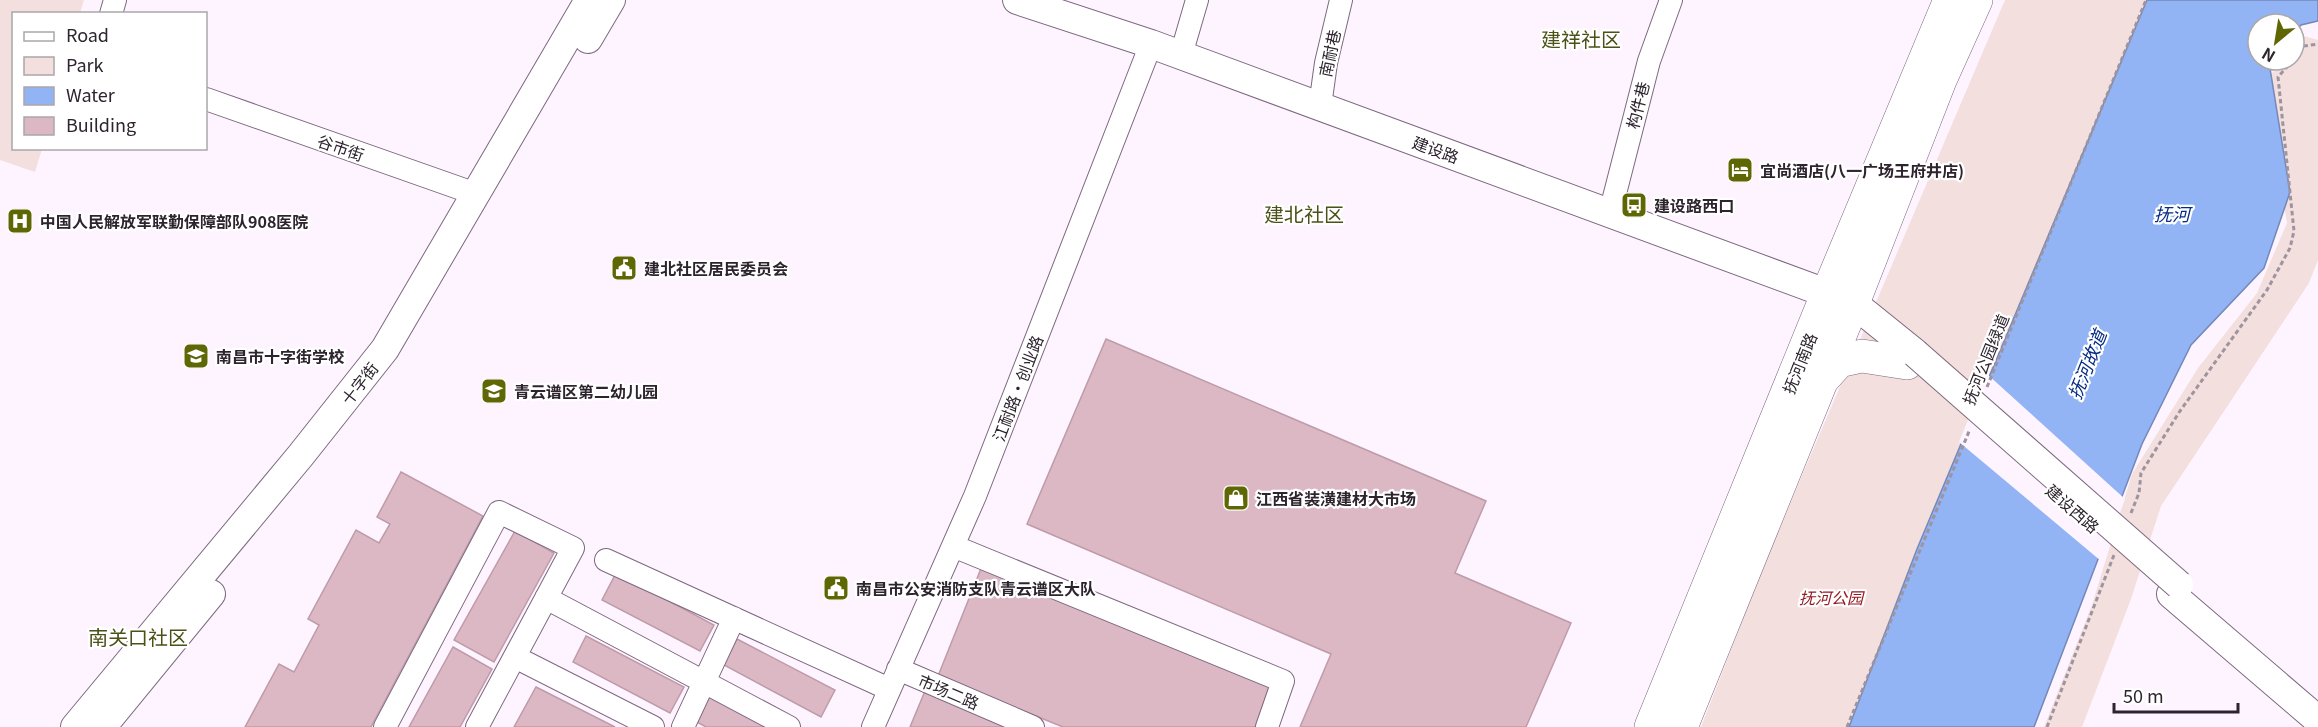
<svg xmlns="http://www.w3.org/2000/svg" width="2318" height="727" font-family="Georgia,'Noto Sans SC',serif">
	<rect width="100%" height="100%" fill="#fef4ff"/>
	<!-- green -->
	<path fill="#f3dfdd" d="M0,0h84l-4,13 -66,1v134l28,1 -7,23 -35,-12z
		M2005,0h146l-291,727h-159l65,-167z
		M2304,36l14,4v220l-9,23 -148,223 -30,93 -49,128h-38l48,-122 40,-131 66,-106 59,-75 30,-70 -24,-139 20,-24h11v-13z"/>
	<!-- water -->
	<path fill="#92b3f4" stroke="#7488b9" stroke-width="1.5" d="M2147,0h171v21l-17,4 -7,8v-9h-36v36h12l-1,2 21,130 -26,76 -73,77 -49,99 -108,283h-185l68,-178z"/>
	<!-- pier -->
	<path fill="#fef4ff" d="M1987,374l138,125 -24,62 -142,-119z"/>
	<!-- building -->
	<path fill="#dcb8c5" stroke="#be9ba8" stroke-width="1.5" d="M1106,339l380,162 -31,72 116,50 -45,104h-226l31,-73 -304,-130z
		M401,472l82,44 -112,211h-126l34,-63 15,8 25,-47 -11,-6 48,-89 23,13 11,-19 -13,-7z
		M515,531l39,22 -60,109 -40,-22z
		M984,561l291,119 -19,47h-193l-125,-51z
		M616,573l98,52 -14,26 -98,-51z
		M586,636l98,51 -14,26 -97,-51z
		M737,639l98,51 -14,27 -97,-52z
		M453,647l39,22 -32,58h-51z
		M536,687l79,40h-101z
		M925,691l84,36h-99z
		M709,695l61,32h-64l-11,-6z"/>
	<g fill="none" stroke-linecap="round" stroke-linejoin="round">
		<!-- minor casing -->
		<g stroke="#7e6880" stroke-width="24">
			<path id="minor" d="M111,14l4,-14
				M1181,55l16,-55
				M206,99l270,95
				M1320,106l6,-43 15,-63
				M1610,213l39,-152 22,-61
				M953,546l330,135 -16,46
				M606,560l283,129
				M546,598l243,129
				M515,657l138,70
				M898,669l135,58
				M385,727l114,-215 74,36 -96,179
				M683,727l51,-109
				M873,727l102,-231 176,-452"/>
		</g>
		<!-- major casing -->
		<g stroke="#7e6880" stroke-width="30">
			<path id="major" d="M1017,0l134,44 702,259 62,50
				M588,39l23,-39
				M2171,594l147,126
				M75,727l226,-272 84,-106 204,-349
				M102,727l109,-133"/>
		</g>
		<!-- highway casing -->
		<g stroke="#7e6880" stroke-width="34">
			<path id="highway" d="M1822,380l17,-19 23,-5 45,7
				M1651,727l176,-432 123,-295
				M1681,727l172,-424 87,-223 36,-80"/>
		</g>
		<!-- path -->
		<path stroke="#9e949f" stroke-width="3" stroke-dasharray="4.5 3" stroke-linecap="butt" d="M2294,58l10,-12 14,-2
			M1987,387l159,-387
			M2131,513l8,-20 2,-20 39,-62 87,-121 23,-42 4,-17 -16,-154 15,-17
			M1847,727l123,-298
			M2047,727l67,-172"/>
		<!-- minor -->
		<use href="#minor" stroke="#fff" stroke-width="22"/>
		<!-- major -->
		<use href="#major" stroke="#fff" stroke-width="28"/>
		<!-- highway -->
		<use href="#highway" stroke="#fff" stroke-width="33"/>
		<!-- major-bridge casing -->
		<g stroke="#7e6880" stroke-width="30" stroke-linecap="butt">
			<path id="major-bridge" d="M1915,353l264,232"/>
		</g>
		<!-- major-bridge -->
		<use href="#major-bridge" stroke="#fff" stroke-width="28"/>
	</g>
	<!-- icons -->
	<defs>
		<g id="hotel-square" transform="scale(1.35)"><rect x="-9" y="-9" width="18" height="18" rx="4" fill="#5f6604" stroke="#fff"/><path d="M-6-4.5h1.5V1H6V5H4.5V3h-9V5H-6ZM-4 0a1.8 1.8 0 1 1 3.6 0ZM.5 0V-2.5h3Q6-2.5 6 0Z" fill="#fff"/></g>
		<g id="bus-square" transform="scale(1.35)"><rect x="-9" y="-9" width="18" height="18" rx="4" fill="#5f6604" stroke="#fff"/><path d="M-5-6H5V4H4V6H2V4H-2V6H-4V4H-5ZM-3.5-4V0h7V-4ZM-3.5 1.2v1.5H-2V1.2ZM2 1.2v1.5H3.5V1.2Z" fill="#fff"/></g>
		<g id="hospital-square" transform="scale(1.35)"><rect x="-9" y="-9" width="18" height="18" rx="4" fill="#5f6604" stroke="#fff"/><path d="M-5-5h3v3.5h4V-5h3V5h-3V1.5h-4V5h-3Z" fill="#fff"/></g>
		<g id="civic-square" transform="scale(1.35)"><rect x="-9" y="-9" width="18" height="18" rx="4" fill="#5f6604" stroke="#fff"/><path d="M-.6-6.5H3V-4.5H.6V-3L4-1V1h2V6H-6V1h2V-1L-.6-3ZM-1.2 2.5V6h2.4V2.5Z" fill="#fff"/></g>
		<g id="school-square" transform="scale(1.35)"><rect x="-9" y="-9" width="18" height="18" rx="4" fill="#5f6604" stroke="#fff"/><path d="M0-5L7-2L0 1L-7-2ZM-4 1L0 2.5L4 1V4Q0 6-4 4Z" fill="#fff"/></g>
		<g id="shop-square" transform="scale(1.35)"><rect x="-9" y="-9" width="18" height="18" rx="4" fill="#5f6604" stroke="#fff"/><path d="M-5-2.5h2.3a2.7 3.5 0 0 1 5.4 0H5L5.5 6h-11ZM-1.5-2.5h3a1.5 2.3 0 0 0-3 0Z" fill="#fff"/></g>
	</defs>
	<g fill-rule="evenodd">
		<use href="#hotel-square" x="1740" y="170"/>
		<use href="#bus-square" x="1634" y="205"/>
		<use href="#hospital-square" x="20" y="221"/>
		<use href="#civic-square" x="624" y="268"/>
		<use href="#school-square" x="196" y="356"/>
		<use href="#school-square" x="494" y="391"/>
		<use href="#shop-square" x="1236" y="498"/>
		<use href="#civic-square" x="836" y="588"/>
	</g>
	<g text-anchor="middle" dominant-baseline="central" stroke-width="4.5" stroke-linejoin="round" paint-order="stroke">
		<!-- street labels -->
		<g font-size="16" fill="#2d242e" stroke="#fff">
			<text transform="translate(1329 53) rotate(-78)">南耐巷</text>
			<text transform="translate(1637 105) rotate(-76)">构件巷</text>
			<text transform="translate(341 147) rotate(19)">谷市街</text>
			<text transform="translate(1436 149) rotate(20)">建设路</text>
			<text transform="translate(1985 359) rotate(-68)">抚河公园绿道</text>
			<text transform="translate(1799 363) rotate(-68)">抚河南路</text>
			<text transform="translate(359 383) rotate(-52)">十字街</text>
			<text transform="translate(1017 388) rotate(-69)">江耐路·创业路</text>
			<text transform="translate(2073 508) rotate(41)">建设西路</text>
			<text transform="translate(949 691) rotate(23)">市场二路</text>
		</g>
		<!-- poi labels -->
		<g font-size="16" font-weight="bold" fill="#2d242e" stroke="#fff" text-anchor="start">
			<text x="1760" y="170">宜尚酒店(八一广场王府井店)</text>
			<text x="1654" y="205">建设路西口</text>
			<text x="40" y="221">中国人民解放军联勤保障部队908医院</text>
			<text x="644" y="268">建北社区居民委员会</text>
			<text x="216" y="356">南昌市十字街学校</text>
			<text x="514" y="391">青云谱区第二幼儿园</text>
			<text x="1256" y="498">江西省装潢建材大市场</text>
			<text x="856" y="588">南昌市公安消防支队青云谱区大队</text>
		</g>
		<!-- park labels -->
		<g font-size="16" font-style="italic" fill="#941a22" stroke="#fff">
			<text x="1831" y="597">抚河公园</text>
		</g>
		<!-- water labels -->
		<g font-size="18" font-style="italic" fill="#062b85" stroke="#fff">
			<text x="2172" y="213">抚河</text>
			<text transform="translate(2086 364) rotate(-68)">抚河故道</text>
		</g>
		<!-- quarter labels -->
		<g font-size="20" fill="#4c5117" stroke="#fff">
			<text x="1581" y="38">建祥社区</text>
			<text x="1304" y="213">建北社区</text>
			<text x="138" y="636">南关口社区</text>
		</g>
	</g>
	<!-- legend -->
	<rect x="12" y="12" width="195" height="138" fill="#ffffff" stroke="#aba7ab" stroke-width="1.5"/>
	<rect x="24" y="32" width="30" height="9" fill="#ffffff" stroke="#aba7ab" stroke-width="1.5"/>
	<text x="66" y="42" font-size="18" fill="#2d242e">Road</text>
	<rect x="24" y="57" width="30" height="18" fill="#f3dfdd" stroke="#aba7ab" stroke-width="1.5"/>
	<text x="66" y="72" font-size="18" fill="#2d242e">Park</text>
	<rect x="24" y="87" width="30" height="18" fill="#92b3f4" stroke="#aba7ab" stroke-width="1.5"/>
	<text x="66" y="102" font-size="18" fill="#2d242e">Water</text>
	<rect x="24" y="117" width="30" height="18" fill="#dcb8c5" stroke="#aba7ab" stroke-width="1.5"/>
	<text x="66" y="132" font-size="18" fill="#2d242e">Building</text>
	<!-- north arrow -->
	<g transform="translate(2276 42) rotate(210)"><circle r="28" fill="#ffffff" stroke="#aba7ab" stroke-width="1.5"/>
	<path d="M0-4.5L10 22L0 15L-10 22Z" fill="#5f6604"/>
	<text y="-9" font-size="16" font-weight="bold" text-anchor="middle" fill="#2d242e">N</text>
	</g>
	<!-- scale -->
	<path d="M2114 703v9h124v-9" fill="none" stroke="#2d242e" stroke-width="3"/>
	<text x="2123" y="703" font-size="18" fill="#2d242e" stroke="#ffffff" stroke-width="4.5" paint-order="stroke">50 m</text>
</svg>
